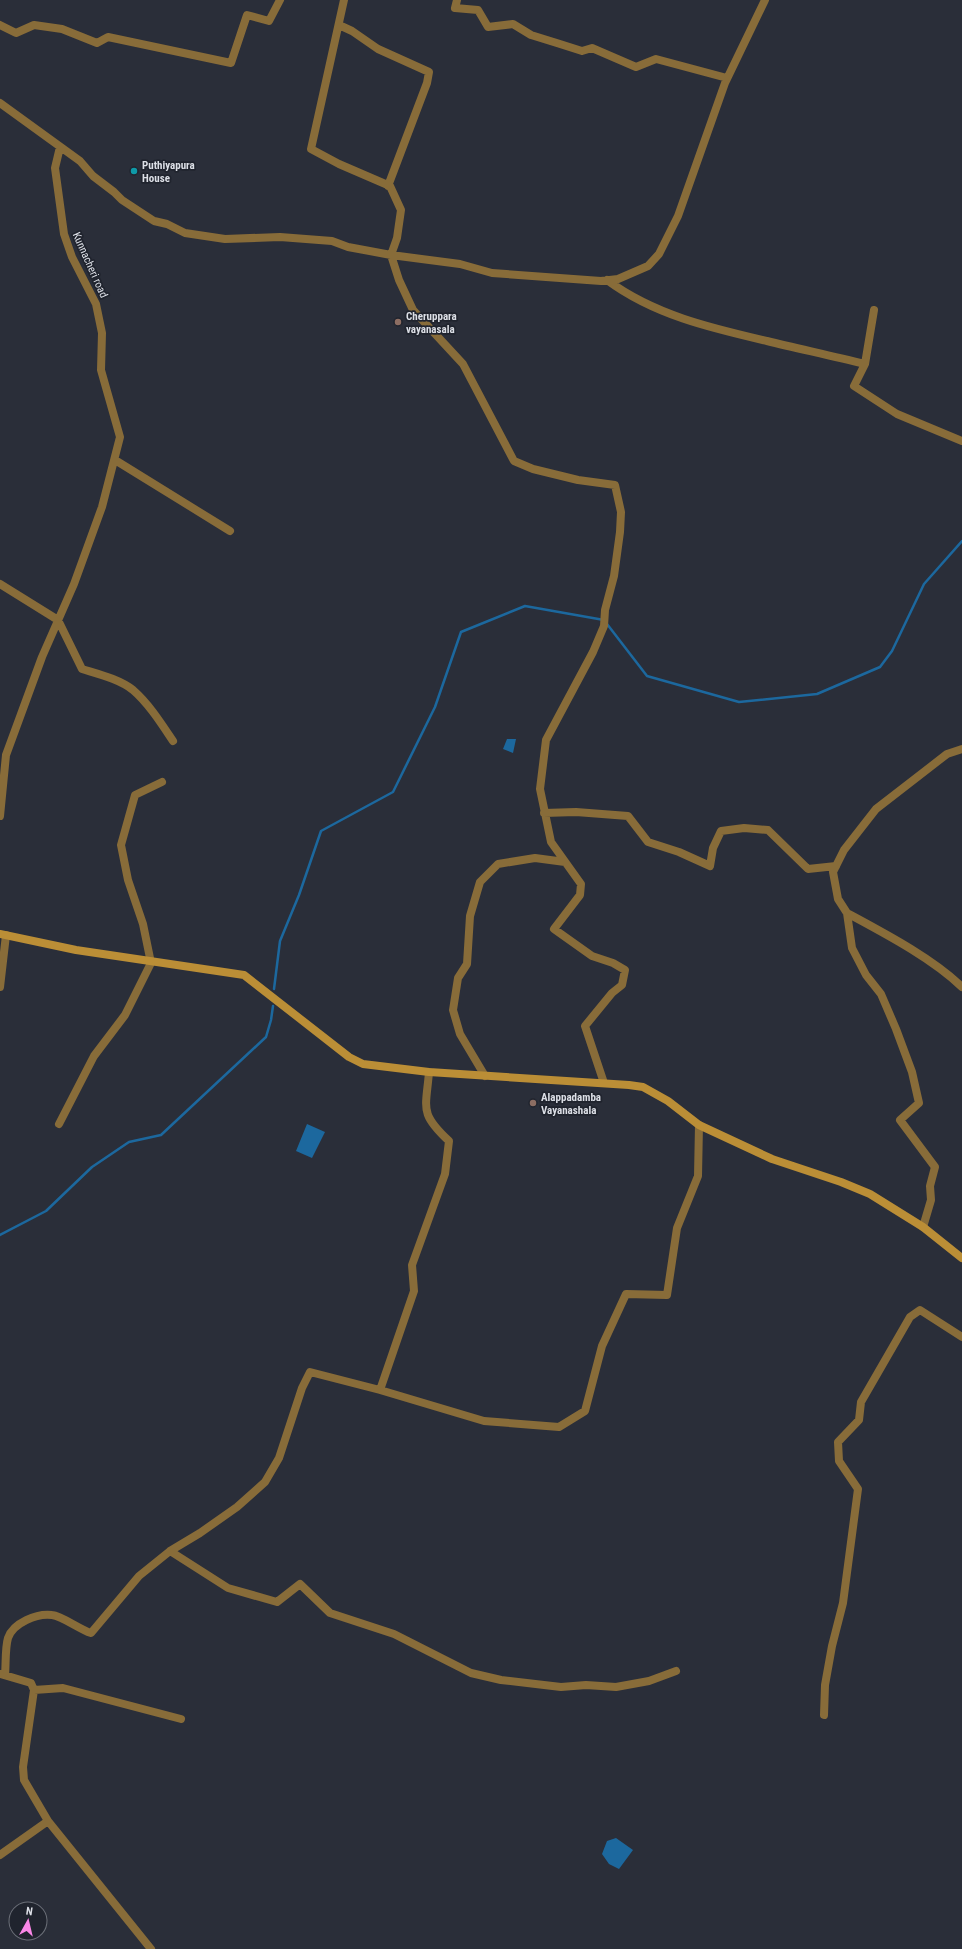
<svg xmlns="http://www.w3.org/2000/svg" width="962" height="1949" font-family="'Roboto Condensed',sans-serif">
	<rect width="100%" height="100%" fill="#2a2e39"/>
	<!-- water -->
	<path fill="#1c689e" d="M507,739h9l-3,14 -10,-4z
		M307,1124l18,8 -13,26 -16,-7z
		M616,1838l17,12 -14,19 -10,-5 -7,-10 5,-13z"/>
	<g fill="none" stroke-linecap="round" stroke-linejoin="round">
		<!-- stream -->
		<path stroke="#1c689e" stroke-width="2.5" d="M607,624l40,52 92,26 78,-8 63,-27 12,-16 32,-67 38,-43
			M274,989l6,-48 19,-46 22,-64 72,-39 42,-85 26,-75 64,-26 79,14
			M0,1235l46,-24 46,-44 37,-25 32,-7 105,-98 5,-17 2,-14"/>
		<!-- street -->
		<path stroke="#886c39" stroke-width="8" d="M457,0l-2,8 23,2 10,17 25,-3 18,11 29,9 22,7 10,-3 44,19 20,-8 71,19
			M0,25l16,8 18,-8 28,4 35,14 11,-6 123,26 16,-48 22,6 11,-21
			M339,25l13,6 26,18 51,23 -2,11 -39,103
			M0,103l80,58 13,15 21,16 8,8 32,21 13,3 18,9 40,6 55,-2 52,4 16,6 43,8 6,-17 4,-28 -11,-24 -51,-22 -28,-15 33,-149
			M607,280c47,35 104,48 160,61 33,8 66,15 98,23l9,-54
			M865,364l-11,22 43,28 65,27
			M115,460l115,71
			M0,584l58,36 24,49c16,5 37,10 51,21 16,14 28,33 40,51
			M544,813l32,-1 52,4 20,26 31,10 31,14 3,-18 8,-17 23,-3 24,2 40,39 28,-3
			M0,816l6,-61 36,-98 32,-73 28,-77 18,-70 -19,-67 1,-37 -6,-29 -24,-47 -8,-23 -9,-66 5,-21
			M847,913c37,20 85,45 115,74
			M0,987l6,-52
			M485,1076l-25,-42 -7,-24 5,-32 9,-14 3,-48 10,-34 18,-18 37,-6 30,4
			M604,1083l-19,-57 27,-33 10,-8 3,-15 -12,-7 -21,-7 -38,-27 26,-34 1,-11 -30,-42 -11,-53 6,-49 47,-88 11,-26 1,-16 9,-34 6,-44 1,-20 -6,-27 -37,-5 -45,-11 -19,-8 -51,-97 -50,-54 -14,-30 -8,-25 69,9 32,9 109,8 17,-2 30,-13 11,-12 19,-38 47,-133 40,-83
			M59,1124l35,-68 31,-41 26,-52 -8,-39 -15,-44 -7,-35 14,-50 27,-13
			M923,1227l8,-27 -1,-14 5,-19 -35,-47 19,-17 -7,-31 -16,-43 -15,-35 -15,-19 -14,-27 -5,-35 -9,-14 -5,-27 11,-22 32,-41 71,-55 15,-5
			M380,1390l104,31 75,6 26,-16 17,-65 24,-52 41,1 10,-67 21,-52 1,-51
			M170,1551l58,37 49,14 23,-18 30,29 64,21 77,39 30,7 60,7 25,-2 30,2 33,-6 27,-10
			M1,1674l30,9 3,7 -11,77 1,13 24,41 103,128
			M5,1675c1,-11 0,-27 3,-37 5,-15 29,-25 44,-23 10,1 27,14 39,18l48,-57 31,-25 30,-18 37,-26 28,-25 14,-24 23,-70 8,-16 70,18 34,-99 -2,-26 33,-91 4,-33c-30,-28 -23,-32 -20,-69
			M34,1690l29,-2 118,31
			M824,1715l1,-30 7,-39 11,-43 15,-114 -19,-28 -1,-19 21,-22 2,-18 49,-85 10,-7 42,27
			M0,1855l48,-34"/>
		<!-- secondary -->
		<path stroke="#bb8e36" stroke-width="8" d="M0,934l76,16 168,25 105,82 14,7 66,8 200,13 14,2 25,14 31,24 73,34 69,23 29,12 53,33 39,31"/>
	</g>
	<!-- markers -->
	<circle fill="#0f9aa8" stroke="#20242e" stroke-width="1.5" cx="134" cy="171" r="4"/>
	<g fill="#8d6e63" stroke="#20242e" stroke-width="1.5">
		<circle cx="398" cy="322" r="4"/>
		<circle cx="533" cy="1103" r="4"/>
	</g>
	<g text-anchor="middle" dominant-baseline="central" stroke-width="3.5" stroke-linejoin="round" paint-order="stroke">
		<!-- poi labels -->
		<g font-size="11" font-weight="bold" fill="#dcdfe6" stroke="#20242e" text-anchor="start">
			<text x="142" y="165">Puthiyapura<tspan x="142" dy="13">House</tspan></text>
			<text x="406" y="316">Cheruppara<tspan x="406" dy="13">vayanasala</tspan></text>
			<text x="541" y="1097">Alappadamba<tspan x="541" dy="13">Vayanashala</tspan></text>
		</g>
		<!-- street labels -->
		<g font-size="11" fill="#dcdfe6" stroke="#20242e">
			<text transform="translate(90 265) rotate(66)">Kunnacheri road</text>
		</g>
	</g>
	<!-- north arrow -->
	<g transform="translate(28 1921) rotate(8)"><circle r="19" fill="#20242e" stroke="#6b6f78"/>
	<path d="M0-3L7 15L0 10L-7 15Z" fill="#fa87e7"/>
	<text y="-6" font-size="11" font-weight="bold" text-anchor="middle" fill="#dcdfe6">N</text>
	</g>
</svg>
